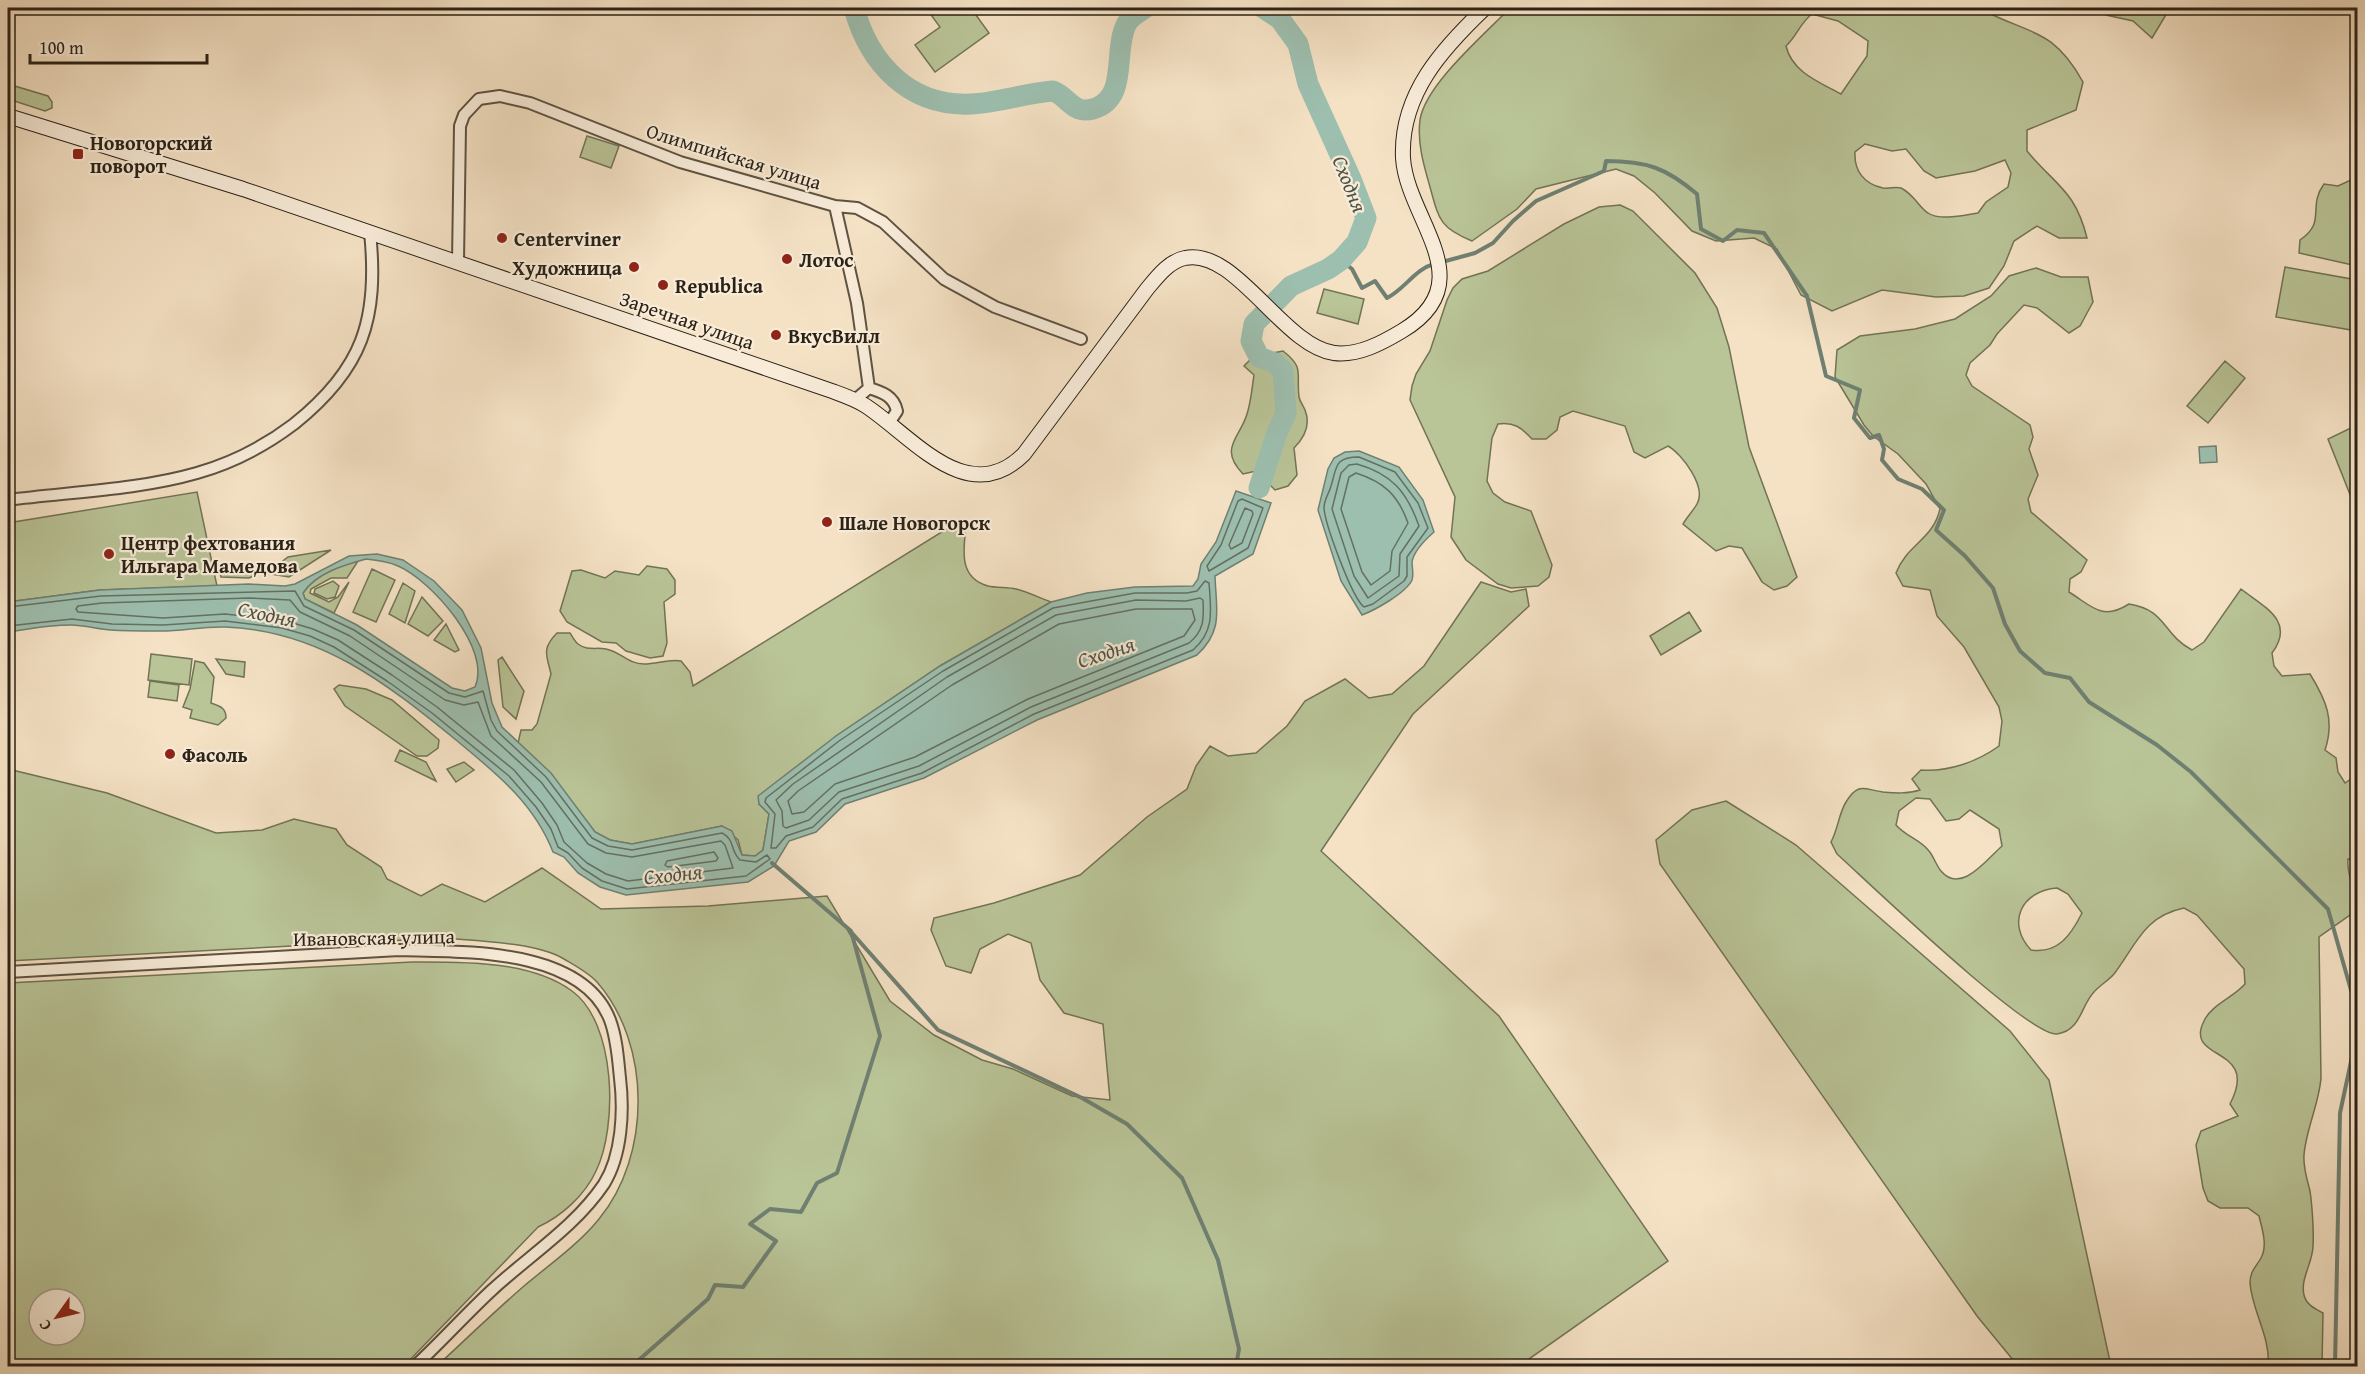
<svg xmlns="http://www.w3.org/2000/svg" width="2365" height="1374" font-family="'Gentium Book Plus',serif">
	<rect width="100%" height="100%" fill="#f5e2c5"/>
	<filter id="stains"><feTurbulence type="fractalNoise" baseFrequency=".00333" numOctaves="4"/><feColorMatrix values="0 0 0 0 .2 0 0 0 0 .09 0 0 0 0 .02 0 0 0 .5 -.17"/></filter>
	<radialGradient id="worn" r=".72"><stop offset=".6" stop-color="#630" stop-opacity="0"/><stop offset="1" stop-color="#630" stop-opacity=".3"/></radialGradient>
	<!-- green -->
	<path fill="#b9c497" stroke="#727356" stroke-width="1.5" fill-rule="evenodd" d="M926,8h45l18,25 -54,39 -20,-27 25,-18z
		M1510,8h469c49,27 73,18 104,74l-7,28 -49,20v21c29,35 48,39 60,87h-28l-22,-12 -23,15 -10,25 -15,22 -25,8 -28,1 -54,-7 -50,21 -31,-16 -24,-46 -23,-11 -38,3 -24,-10 -37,-38 -21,-17 -18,-7 -80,20 -19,20 -45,32c-32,-13 -33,-21 -42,-54 -6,-21 -13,-44 -10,-67 5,-35 65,-86 90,-112zM1812,14l26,7 30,20 -1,15 -26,38c-22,-12 -49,-22 -55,-48 11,-10 14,-23 26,-32zM1865,144l27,7 14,-2 18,22 12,7 39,-7 30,-11 6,13 -3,14 -22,15 -8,11c-14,2 -38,8 -50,0 -9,-5 -13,-18 -27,-25 -6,-2 -11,1 -18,0 -19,-4 -29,-17 -28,-36z
		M2098,8h72l-18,30 -19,-17 -27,-6z
		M8,84l40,12 4,6v6l-7,3 -37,-12z
		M2357,131l1,135h-1l-58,-13 1,-13c27,-18 7,-33 24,-56l14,2 13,-6c9,-20 -1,-31 6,-49z
		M587,136l32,10 -8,22 -31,-11z
		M1620,205l13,6 62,62 22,35 12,39 20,100 48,130 -10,9 -13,4 -12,-8 -20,-34 -13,-2 -13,5 -33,-27c4,-7 10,-13 14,-20 10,-17 -15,-50 -29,-58l-23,12 -11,-6 -9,-26 -52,-15 -13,6 -3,13 -11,9h-14c-11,-12 -18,-17 -34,-15l-6,14 -5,43 6,12 12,9 26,9 21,54 -3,12 -11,9 -27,2 -13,-4 -32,-24 -15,-23 4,-40 -45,-97 2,-14 4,-12 14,-23 17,-51 6,-12 9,-9 26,-8 76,-47 35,-17z
		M2285,267l72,13v51l-81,-14z
		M2036,268l25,9h27l5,25 -13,24 -11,7 -32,-25 -13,-3 -27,29 -7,11 -20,18 -4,12 6,11 58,39 3,12 -4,12 9,26 -10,24 3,13 56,48 -6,12 -11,7 -1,13c24,15 33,29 60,12 38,6 33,30 63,46l12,-8 37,-53c23,18 55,32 31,64l2,13 8,10 28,-2c16,26 25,46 15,76l11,8 2,14 7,11 12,-8v86l-9,-2c-2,19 10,33 9,51l-38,27 2,141c-2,26 -15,51 -17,77 -1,12 3,24 6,36 2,13 4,41 3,55 0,16 -13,33 -9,49 2,10 12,14 19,18l-1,53h-54c3,-28 -16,-55 -18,-83 0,-12 6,-16 11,-25 7,-13 1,-29 -2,-42l-11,-8h-28l-12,-7 -5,-13 -7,-43 5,-14 37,-15 -8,-12c31,-59 -47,-42 -26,-83 7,-16 30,-24 41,-37l-1,-15 -47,-54 -13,-7c-40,8 -48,37 -70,66 -6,7 -14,11 -20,18 -13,13 -13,39 -37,42 -28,3 -190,-153 -220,-180l-6,-12c7,-13 8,-29 15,-40 13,-21 19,-12 37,-10 12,1 25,2 37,-2l-8,-11 9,-9c27,2 56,-8 78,-24l3,-25 -3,-14 -35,-60 -27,-31 -7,-26 -27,-4 -7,-13c11,-29 37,-33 44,-64l-14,-25 -28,-30 -25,-18 -9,-11 -29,-48 2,-27 23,-14 55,-7 40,-10 36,-23 18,-20zM1916,798l14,1 16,22 13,-2 11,-9 29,19 3,17c-15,13 -41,49 -61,25 -5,-6 -7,-14 -12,-20 -8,-11 -24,-15 -33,-26l3,-14zM2057,888l11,6 14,19c-11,22 -24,41 -51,37 -25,-27 -10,-59 26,-62z
		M1324,289l40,10 -6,25 -41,-11z
		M1283,351c22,17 13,22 16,46 1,5 4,8 6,13 6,15 0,27 -11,38l3,27 -9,11 -13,4 -19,-19 -13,3c-25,-26 -3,-36 4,-60 4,-12 5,-26 7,-39l-10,-9 9,-9z
		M2225,361l20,17 -37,45 -21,-17z
		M2357,425l1,81 -3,1 -27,-68z
		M197,492l20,94 -117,4 -92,12v-79z
		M961,520l5,7c-3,24 -7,51 22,59 9,2 19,1 28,3 12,3 24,9 35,13l-111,64 -104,70 -77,68 10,10 -6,36 -8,6 -13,-1 -4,-15 -16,-14 -90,18 -22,-4 -15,-8 -16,-21 -61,-68 3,-13h11l5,-6 14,-50c-4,-18 -10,-25 6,-41h13c2,3 5,9 8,11 9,7 18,3 28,5 15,3 22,15 38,15 13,0 24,-5 37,-3l9,11 3,14z
		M331,550l-42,27 -25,-4 3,-8 13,-2 8,-6z
		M358,561l-11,17h-16l-20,11 -1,4 19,9 9,-5 11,-15 -15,31 -29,-14 -2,-6c11,-17 36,-27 55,-32z
		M260,566l-2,8 -9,4 -28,-1 -1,-5z
		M647,566l20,3 8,11v14l-11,8 3,41 -4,13 -13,2 -24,-7 -10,-8 -14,-1 -35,-20 -7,-11 12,-40 9,-1 24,8 10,-7 24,4z
		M372,569l23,11 -19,42 -23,-10z
		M333,581l6,5 -4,11 -8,2 -13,-6 1,-4z
		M1481,582l30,10 15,-3 3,17 -116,108 -92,137 178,165 169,245 -149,105h-1082c29,-27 57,-54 87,-80 25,-21 55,-42 75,-67 52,-63 53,-174 -2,-237 -8,-9 -23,-17 -33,-23 -29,-17 -88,-18 -121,-21l-435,23v-192l99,24 109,40 46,-3 32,-11 42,10 11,16 34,22 6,12 34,17 21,-12 43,18 57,-34 59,41 107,-3 119,-10 63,105 44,34 48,25 31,9 59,27 38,4 -7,-76 -39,-11 -24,-33 -9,-37 -23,-9 -28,15 -9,24 -25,-7 -15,-36 3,-12 60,-15 86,-28 67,-58 40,-28 9,-23 14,-20 18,10 28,-3 31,-27 18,-25 40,-22 24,19 23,-4 32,-28z
		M403,583l12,8 -10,32 -16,-9z
		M422,597l21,24 -15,15 -20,-12z
		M1689,612l12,19 -40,24 -11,-19z
		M446,624l13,26 -4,2 -21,-12z
		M151,654l41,5 -3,26 -41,-5z
		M502,657l22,34 -8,28 -13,-12 -5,-47z
		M216,659l29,3 -1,15 -18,-3z
		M195,661l9,2 10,14 -3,26c8,3 15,4 15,15l-8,7 -28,-7 2,-8 -9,-3 7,-18z
		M150,681l29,4 -2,16 -29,-4z
		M339,685l27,4 26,11 47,40 -1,8 -11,8h-10l-72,-50 -11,-17z
		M400,750l26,12 10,19 -41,-20z
		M464,762l10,8 -18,12 -9,-13z
		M1726,801l70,44 214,186 39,49 62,286h-93l-41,-50 -317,-452 -4,-24 36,-30z
		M412,962c49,0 118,-2 160,29 44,32 46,135 24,180 -11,24 -34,45 -58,56l-134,139h-396v-383zM39,1299h36v36h-36z"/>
	<!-- water -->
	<path fill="#9dbfaf" stroke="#6f8072" stroke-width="1.5" fill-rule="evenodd" d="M2216,446l1,16 -17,1 -1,-16z
		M1359,451l40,16 24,33 11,32c-8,7 -20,18 -22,30 0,6 2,12 0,18 -6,13 -37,30 -50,35l-21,-34 -23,-71 10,-41 6,-11 11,-6z
		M1236,491l35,12 -18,51 -38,22c1,33 9,54 -18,79l-160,65 -113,58 -79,26 -29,28 -27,9 -15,25 -26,16 -122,13 -26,-8 -22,-14 -14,-16 -11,-5c-19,-49 -57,-79 -97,-112 -70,-57 -137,-110 -231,-113 -23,-1 -46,5 -68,4 -15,0 -31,0 -46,-1 -13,-1 -27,-5 -40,-5 -22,0 -43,4 -63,7v-30l92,-12 149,-6 36,2 10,-2 54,-28 28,-2 26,6 31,21 28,29 19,38 11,55 10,24 49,46 44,59 15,8 22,4 90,-18 10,5 10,24 13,1 8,-6 6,-36 -10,-10 -1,-8 78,-60 104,-70 111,-64 36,-9 48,-6 58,-1 5,-7 3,-15 15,-22zM366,559c11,1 21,2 32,7 33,14 94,83 77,121l-10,4 -13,-3 -95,-63 -52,-26 -2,-6c13,-20 41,-28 63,-34z"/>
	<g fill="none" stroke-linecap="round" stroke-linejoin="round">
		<!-- shore -->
		<path stroke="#647062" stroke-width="1.5" d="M1359,457l36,15 23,31 10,25 -21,29v19l-3,5 -31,23 -9,3c-12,-9 -39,-83 -40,-99 0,-9 5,-14 7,-22 6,-19 3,-29 28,-29z
			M1357,464c35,10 50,28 62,62l-19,28 -1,22 -31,22 -14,-22 -22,-67 9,-36 8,-8z
			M1356,473c28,9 42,22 52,50l-16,28 -2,20 -19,14 -9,-13 -21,-63 8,-32z
			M1242,499l21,9 -15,40 -39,23 -2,-5 14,-21 17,-44z
			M1245,508l7,3 1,3 -11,29 -11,6 -2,-4z
			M1205,581l4,2c2,27 6,48 -16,67l-159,64 -112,59 -80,26 -29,28 -27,9 -10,12h-5l4,-34 -10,-12 1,-4 73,-57 104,-70 110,-63 82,-15h52l10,-2z
			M249,598l41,2 10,12 50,24 95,64 19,5 14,-3 13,34 50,46 47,62 18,9 26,4 89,-16 4,4 8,23 -105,13 -22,-7 -19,-11 -23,-21 -7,-17 -15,-22 -28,-33 -77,-63 -45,-32 -54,-35 -25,-11 -30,-9 -58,-6 -62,4 -85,-6 -2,-3 2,-3 24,-3z
			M1200,598l3,2c1,19 1,31 -14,43l-158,64 -112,59 -80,26 -30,28 -23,8 -3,-2 -1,-15 -6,-11 17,-16 154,-107 109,-62 80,-15 50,1z
			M8,607l93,-11 194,-5 9,15 50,24 95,63 16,4 18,-6 8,29 6,11 49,46 46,61 16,8 24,4 90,-17c13,6 8,18 18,27l16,2 11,-7 3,4 -24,17 -119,13 -25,-8 -20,-13 -14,-15 -10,-6 -7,-18 -15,-22 -27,-31 -77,-63 -45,-32 -53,-34 -24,-11 -28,-8 -57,-7 -62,4 -51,-1 -40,-5 -64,7
			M1136,609h56l3,11 -11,16 -156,63 -113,58 -80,27 -31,28 -12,2 -4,-13 10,-10 154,-106 107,-61z
			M714,852l4,6 -2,3 -48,6 -3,-2 2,-4z"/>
		<!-- stream -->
		<path stroke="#6f8072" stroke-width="4" d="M1341,260l11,9 10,19 13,-7 12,17c18,-9 28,-29 47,-34
			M1442,262l33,-9 18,-10 20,-22 23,-20 68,-30 2,-10c41,0 60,7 91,33l4,35 22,12 14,-11 27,3 43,63 19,80 34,14 -6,28 16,20 9,-3 5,14 -2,11 16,19 24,10 22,21 -8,20 29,26 28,32 12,36 15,27 25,22 25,5 19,24 68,43 34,27 137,137 30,106
			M852,933l86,97 144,68 45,26 55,54 36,82 21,89 -3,17
			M632,1366l76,-67 7,-14 28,2 33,-46 -26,-17 20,-15 31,3 16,-29 20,-10 43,-137 -29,-105 -79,-68
			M2335,1366l5,-253 18,-84"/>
		<!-- river -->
		<path stroke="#9dbfaf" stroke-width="21" d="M854,8c15,55 55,99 117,96 27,-1 54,-11 82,-13 11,4 16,14 26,18 5,2 10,1 14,0 37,-11 19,-59 34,-86 4,-7 12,-11 18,-15
			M1259,488l18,-55 9,-20 -3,-42 -8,-8 -16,-6 -8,-16 3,-17 37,-38 37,-17 13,-9 16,-18 9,-24 -15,-39 -43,-95 -10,-40 -18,-25 -17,-11"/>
		<!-- minor casing -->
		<g stroke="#5e5242" stroke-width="14">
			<path id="minor" d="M835,206l22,97 12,85
				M458,262l2,-136 4,-11 15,-16 21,-3 30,7 150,59 155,44 22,2 26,14 61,57 51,28 86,32
				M855,400l14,-12c13,4 25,8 28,23l-8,12
				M8,500c61,-8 130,-10 189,-27 35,-10 68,-27 97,-49 69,-55 85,-105 76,-192
				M8,972l391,-22c63,2 183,-3 211,70 7,19 8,39 10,58 4,33 2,77 -16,106 -29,43 -74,71 -112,106 -26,24 -51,52 -77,76"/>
		</g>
		<!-- secondary casing -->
		<g stroke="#2b2216" stroke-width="16">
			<path id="secondary" d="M8,116l235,73 589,202c11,4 23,8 34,15 47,31 102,104 158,48l123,-165c10,-12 22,-28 38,-31 50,-11 98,88 149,95 24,3 48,-10 68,-22 82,-49 5,-111 1,-173 -3,-64 40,-110 82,-150"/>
		</g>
		<!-- minor -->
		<use href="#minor" stroke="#f8ecd9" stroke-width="10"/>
		<!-- secondary -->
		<use href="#secondary" stroke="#f8ecd9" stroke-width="14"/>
	</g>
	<!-- markers -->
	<g fill="#8f2418" stroke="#f8ecd9" stroke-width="2">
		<rect x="72" y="148" width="12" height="12" rx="3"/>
		<circle cx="502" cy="238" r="6"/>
		<circle cx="787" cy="259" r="6"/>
		<circle cx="634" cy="267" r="6"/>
		<circle cx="663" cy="285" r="6"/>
		<circle cx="776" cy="335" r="6"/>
		<circle cx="827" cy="522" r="6"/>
		<circle cx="109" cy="554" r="6"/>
		<circle cx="170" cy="754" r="6"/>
	</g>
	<g text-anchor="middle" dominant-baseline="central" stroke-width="4.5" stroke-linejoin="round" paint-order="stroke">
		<!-- poi labels -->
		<g font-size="20" font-weight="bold" fill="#2b2216" stroke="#f8ecd9" text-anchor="start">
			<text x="90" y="142">Новогорский<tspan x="90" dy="23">поворот</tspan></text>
			<text x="514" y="238">Centerviner</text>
			<text x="799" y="259">Лотос</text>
			<text x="622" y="267" text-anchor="end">Художница</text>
			<text x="675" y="285">Republica</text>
			<text x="788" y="335">ВкусВилл</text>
			<text x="839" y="522">Шале Новогорск</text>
			<text x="121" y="542">Центр фехтования<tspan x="121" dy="23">Ильгара Мамедова</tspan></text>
			<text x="182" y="754">Фасоль</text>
		</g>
		<!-- street labels -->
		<g font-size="20" fill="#2b2216" stroke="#f8ecd9">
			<text transform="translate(734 156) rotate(17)">Олимпийская улица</text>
			<text transform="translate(687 320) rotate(19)">Заречная улица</text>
			<text transform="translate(374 937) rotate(-1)">Ивановская улица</text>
		</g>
		<!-- water labels -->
		<g font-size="21" font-style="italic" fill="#4d5144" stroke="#f8ecd9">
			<text transform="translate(1350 184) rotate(68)">Сходня</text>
			<text transform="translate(267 614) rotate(12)">Сходня</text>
			<text transform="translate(1106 652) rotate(-18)">Сходня</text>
			<text transform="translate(673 874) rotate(-6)">Сходня</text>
		</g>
	</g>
	<!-- margin -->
	<rect width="2365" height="1374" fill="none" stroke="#f5e2c5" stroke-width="30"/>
	<rect x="9" y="9" width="2347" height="1356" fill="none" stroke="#2b2216" stroke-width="3"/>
	<rect x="15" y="15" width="2335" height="1344" fill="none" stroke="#2b2216" stroke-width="1.5"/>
	<!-- north arrow -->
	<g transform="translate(57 1317) rotate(236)"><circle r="28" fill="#f8ecd9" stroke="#a69b8b" stroke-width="1.5"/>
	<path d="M0-4.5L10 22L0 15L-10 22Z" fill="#8f2418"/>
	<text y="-9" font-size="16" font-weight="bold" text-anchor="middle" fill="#2b2216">С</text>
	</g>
	<!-- scale -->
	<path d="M30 54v9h177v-9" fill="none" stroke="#2b2216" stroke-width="3"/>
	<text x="39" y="54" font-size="18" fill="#2b2216" stroke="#f8ecd9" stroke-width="4.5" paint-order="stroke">100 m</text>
	<rect width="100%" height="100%" filter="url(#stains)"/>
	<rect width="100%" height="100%" fill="url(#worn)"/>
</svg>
